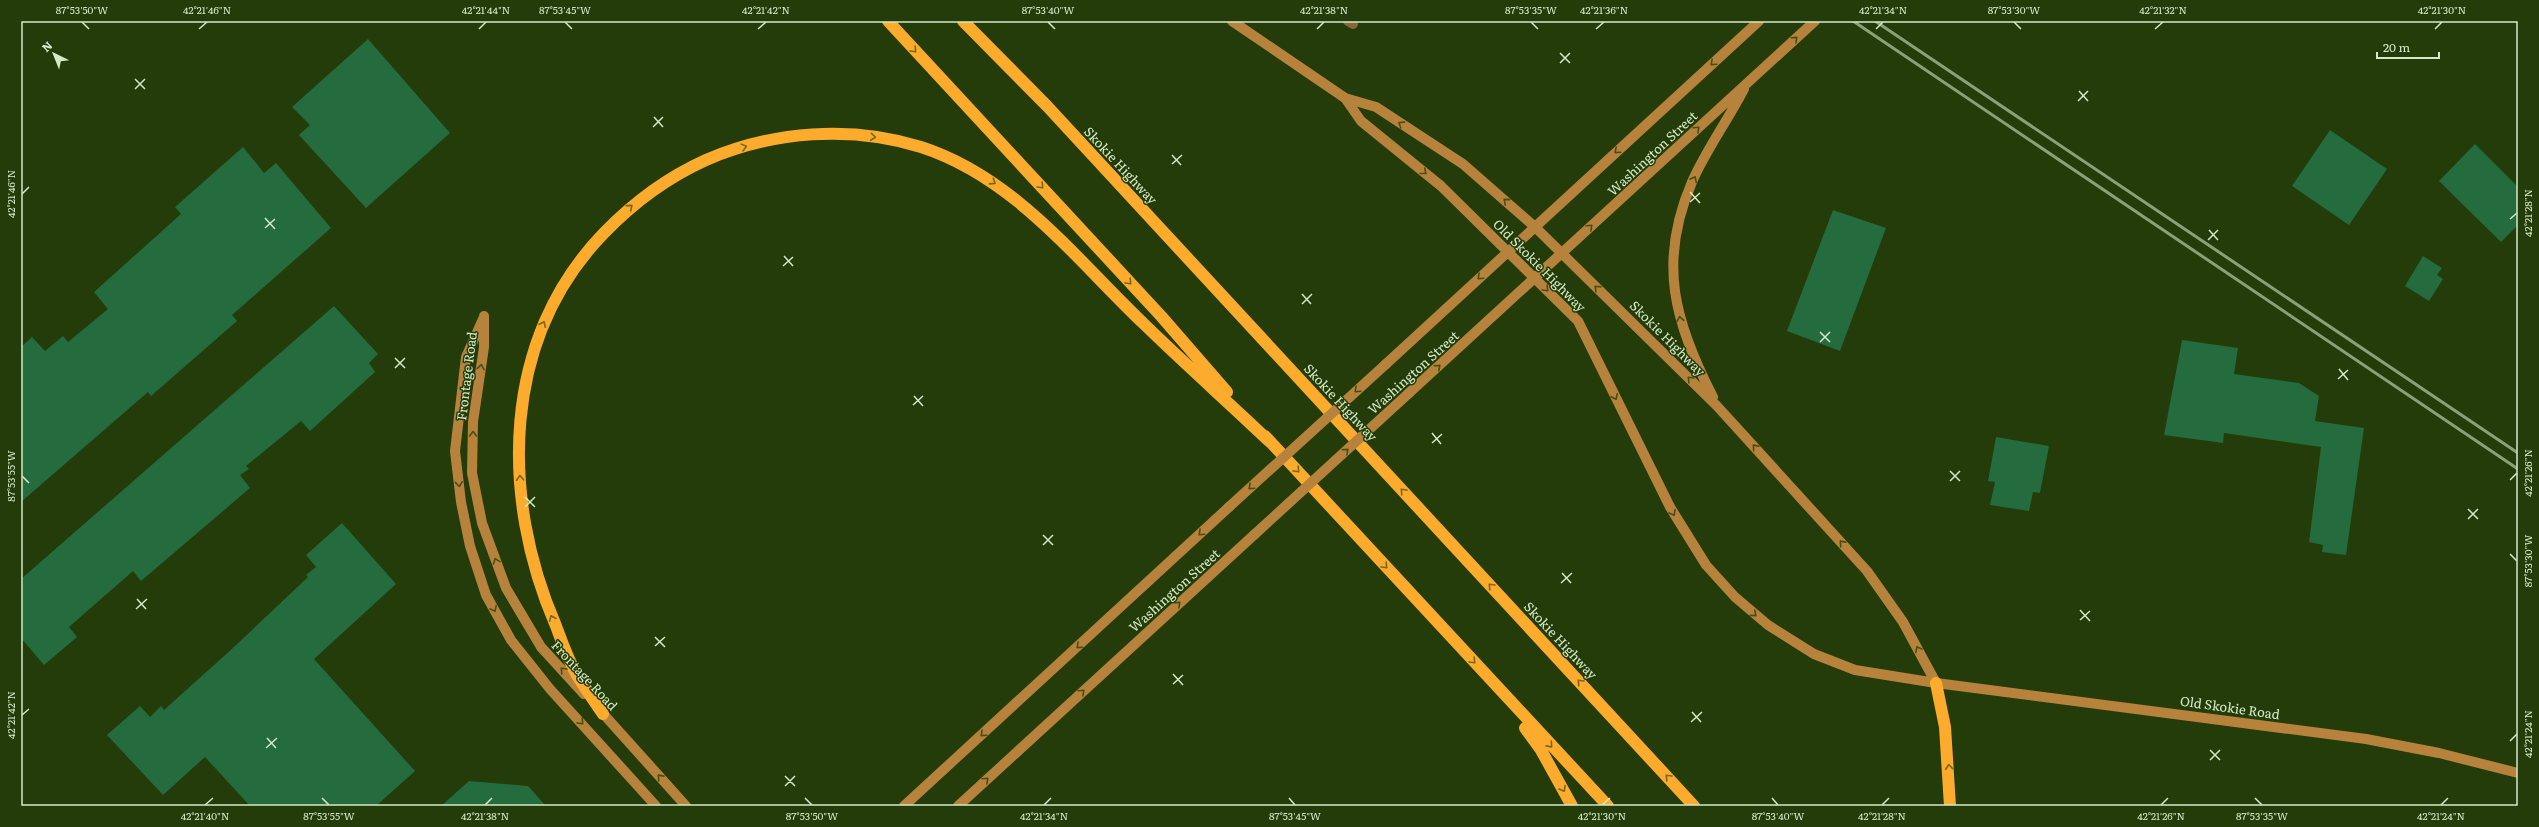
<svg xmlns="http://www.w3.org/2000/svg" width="2539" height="827" font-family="Literata,serif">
	<rect width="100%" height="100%" fill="#233c09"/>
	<!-- building -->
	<path fill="#246b3e" d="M368,39l82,94 -84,75 -67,-73 11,-10 -18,-18z
		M2330,130l57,39 -38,56 -57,-39z
		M2475,144l43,43v38l-17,17 -62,-61z
		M243,147l21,26 12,-10 55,65 -99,87 5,6 -86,75 -3,-4 -127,110v-155l11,-10 13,14 18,-15 5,6 40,-33 -14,-17 87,-78 -6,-7z
		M1833,210l53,18 -46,123 -53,-20z
		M2423,256l19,12 -5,7 6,4 -14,22 -24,-15z
		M334,306l44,48 -9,9 6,9 -65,59 -9,-10 -55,45 3,3 -9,6 10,13 -109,93 -8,-10 -64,56 8,10 -33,28 -23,-27v-59z
		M2182,340l56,8 -4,26 65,9 20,13 -4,25 49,7 -18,127 -24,-3 1,-7 -14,-3 12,-95 -97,-14 -1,10 -59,-8z
		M1996,437l53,9 -9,47 -7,-1 -4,19 -39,-6 5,-23 -7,-1z
		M342,523l54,61 -82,75 101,112 -39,35h-126l-45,-49 -42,38 -56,-60 33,-29 10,11 11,-11 3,4 70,-63 74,-70 -2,-2 10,-8 -10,-12z
		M469,781l59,5 18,20h-105z"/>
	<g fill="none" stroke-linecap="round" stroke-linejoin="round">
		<!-- street -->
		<path stroke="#88673d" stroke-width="10" d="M1348,21l5,3"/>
		<!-- secondary -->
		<path stroke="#b7833c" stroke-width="10" d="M1232,21l113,77 31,9 87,57 72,63 182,179 150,165 36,51 33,61
			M1345,98l16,23 80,65 137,135 92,186 36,58 29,32 33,28 46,29 41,16 81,13 430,56 73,14 79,20
			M484,316v31l-11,75 -1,51 10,50 24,65 35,59 43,47
			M483,319l-17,38 -11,94 6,51 9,44 16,49 25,45 39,49 106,117
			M1386,364l373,-343
			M1409,393l406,-372
			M1713,397c-38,-74 -56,-134 -21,-215 14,-32 36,-62 52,-93
			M598,708l88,98
			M904,806l325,-299
			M958,806l297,-272"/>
		<!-- highway -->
		<path stroke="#fcab2c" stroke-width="12" d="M888,21l273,295 66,76
			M963,21l84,85 647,700
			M1265,436l343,370
			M1936,683l9,44 5,79
			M603,714c-9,-13 -18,-26 -26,-39 -9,-15 -15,-33 -21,-49 -56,-129 -55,-287 48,-393 30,-31 62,-55 102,-73 67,-29 145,-35 215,-13 93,30 154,111 222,176 42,41 85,79 127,119
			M1525,728l16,22 31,56"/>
		<!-- rail -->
		<path stroke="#8aa178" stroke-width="3" d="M1853,21l665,448
			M1875,21l643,432"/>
		<!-- secondary-bridge -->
		<path stroke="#b7833c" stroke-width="10" d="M1229,507l157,-143
			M1255,534l154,-141"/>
	</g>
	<!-- one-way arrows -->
	<defs><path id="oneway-chevron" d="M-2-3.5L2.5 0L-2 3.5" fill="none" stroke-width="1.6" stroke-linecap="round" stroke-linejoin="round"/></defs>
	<g stroke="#484e16">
		<use href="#oneway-chevron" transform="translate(1795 39) rotate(-42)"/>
		<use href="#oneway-chevron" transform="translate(1713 63) rotate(138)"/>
		<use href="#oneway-chevron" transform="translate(1401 124) rotate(-147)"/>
		<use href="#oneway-chevron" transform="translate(1697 129) rotate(-43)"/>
		<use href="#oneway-chevron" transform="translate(1617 151) rotate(138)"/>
		<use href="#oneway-chevron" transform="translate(1424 172) rotate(39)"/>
		<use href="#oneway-chevron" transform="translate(1694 179) rotate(-63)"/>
		<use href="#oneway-chevron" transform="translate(1506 201) rotate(-139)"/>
		<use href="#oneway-chevron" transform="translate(1590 227) rotate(-43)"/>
		<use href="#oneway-chevron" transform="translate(1480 277) rotate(137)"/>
		<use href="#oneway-chevron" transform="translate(1597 288) rotate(-136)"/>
		<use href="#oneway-chevron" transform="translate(1546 289) rotate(45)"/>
		<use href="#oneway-chevron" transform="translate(1680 319) rotate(-100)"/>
		<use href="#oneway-chevron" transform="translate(481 367) rotate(-80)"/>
		<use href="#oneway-chevron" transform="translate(1438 367) rotate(-42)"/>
		<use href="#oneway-chevron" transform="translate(1690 379) rotate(-135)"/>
		<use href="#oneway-chevron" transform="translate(1357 390) rotate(137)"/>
		<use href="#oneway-chevron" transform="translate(1615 397) rotate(64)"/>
		<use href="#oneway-chevron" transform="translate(473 434) rotate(-90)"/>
		<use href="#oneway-chevron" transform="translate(1755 447) rotate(-132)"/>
		<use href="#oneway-chevron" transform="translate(1346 451) rotate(-42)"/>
		<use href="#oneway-chevron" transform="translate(459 484) rotate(84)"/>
		<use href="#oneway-chevron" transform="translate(1251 487) rotate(137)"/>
		<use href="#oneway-chevron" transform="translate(1673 513) rotate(61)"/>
		<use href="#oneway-chevron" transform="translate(1201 533) rotate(137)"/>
		<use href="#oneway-chevron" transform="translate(1842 543) rotate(-132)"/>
		<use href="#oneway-chevron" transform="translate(496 561) rotate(-110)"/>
		<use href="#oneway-chevron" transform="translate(1178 604) rotate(-42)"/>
		<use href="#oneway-chevron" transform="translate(494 609) rotate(62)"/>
		<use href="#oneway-chevron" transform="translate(1754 614) rotate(41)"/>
		<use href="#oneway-chevron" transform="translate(1079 646) rotate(138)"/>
		<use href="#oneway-chevron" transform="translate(1918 649) rotate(-118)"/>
		<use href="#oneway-chevron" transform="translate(563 670) rotate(-133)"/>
		<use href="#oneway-chevron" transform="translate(1082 692) rotate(-43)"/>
		<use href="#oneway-chevron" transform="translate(581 722) rotate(47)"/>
		<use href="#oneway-chevron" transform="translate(983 734) rotate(138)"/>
		<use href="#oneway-chevron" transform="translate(660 777) rotate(-132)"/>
		<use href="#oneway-chevron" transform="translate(986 780) rotate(-43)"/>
	</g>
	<g stroke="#7a6817">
		<use href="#oneway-chevron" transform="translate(914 50) rotate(47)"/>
		<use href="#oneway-chevron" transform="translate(873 137) rotate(6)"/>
		<use href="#oneway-chevron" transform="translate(744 147) rotate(-15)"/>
		<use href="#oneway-chevron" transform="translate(993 182) rotate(33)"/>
		<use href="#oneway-chevron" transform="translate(1041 186) rotate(47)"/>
		<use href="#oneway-chevron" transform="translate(630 207) rotate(-41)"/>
		<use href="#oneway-chevron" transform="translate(1129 282) rotate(47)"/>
		<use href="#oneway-chevron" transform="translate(543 324) rotate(-67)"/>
		<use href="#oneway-chevron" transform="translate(1297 470) rotate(47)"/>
		<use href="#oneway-chevron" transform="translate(520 478) rotate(-93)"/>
		<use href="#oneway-chevron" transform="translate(1403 491) rotate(-133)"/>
		<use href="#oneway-chevron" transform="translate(1385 566) rotate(47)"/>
		<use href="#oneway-chevron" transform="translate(1491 586) rotate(-133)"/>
		<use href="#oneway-chevron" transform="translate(552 618) rotate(-113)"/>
		<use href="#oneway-chevron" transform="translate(1473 661) rotate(47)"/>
		<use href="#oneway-chevron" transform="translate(1580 682) rotate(-133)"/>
		<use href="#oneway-chevron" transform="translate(1550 745) rotate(48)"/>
		<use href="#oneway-chevron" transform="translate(1949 767) rotate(-95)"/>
		<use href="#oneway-chevron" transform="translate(1668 777) rotate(-133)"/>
		<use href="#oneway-chevron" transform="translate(1563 789) rotate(61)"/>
	</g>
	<!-- ticks -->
	<path fill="none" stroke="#d4e9c7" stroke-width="1.5" d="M82,22l7,7M565,22l7,7M1048,22l7,7M1531,22l7,7M2014,22l7,7M199,29l8,-7M479,29l7,-7M758,29l8,-7M1317,29l7,-7M1596,29l8,-7M1876,29l7,-7M2155,29l8,-7M2435,29l7,-7M1560,53l10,10M1560,63l10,-10M135,79l10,10M135,89l10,-10M2079,91l9,10M2078,101l10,-10M654,117l9,10M653,127l10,-10M1172,155l9,10M1172,164l10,-9M1690,192l10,11M22,194l7,-7M1690,202l10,-9M265,218l10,11M2510,219l7,-6M265,228l10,-9M2209,230l9,10M2208,240l10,-10M784,256l9,10M783,266l10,-9M1302,294l9,10M1302,304l10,-10M1820,332l10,10M1820,342l10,-10M395,358l10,10M395,368l10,-10M2339,369l9,11M2338,379l10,-9M914,396l9,10M913,405l10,-9M1432,433l9,11M1432,443l10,-9M1950,471l10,10M22,476l7,7M2510,480l7,-7M1950,481l10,-10M525,497l10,10M525,507l10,-10M2468,509l10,10M2468,519l10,-10M1043,535l10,10M1043,545l10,-10M2510,554l7,7M1562,573l9,10M1561,583l11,-10M137,599l9,10M136,609l11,-10M2080,610l10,11M2080,620l10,-9M655,637l10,10M655,646l10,-9M1173,674l10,11M1173,684l10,-9M1692,712l9,10M22,715l7,-6M1691,722l11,-10M267,738l9,10M2510,741l7,-7M266,748l11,-10M2210,750l10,10M2210,760l10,-10M785,776l10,10M785,786l10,-10M322,798l7,7M805,798l7,7M1289,798l6,7M1772,798l6,7M2255,798l7,7M205,805l8,-7M485,805l7,-7M1044,805l7,-7M1602,805l8,-7M1882,805l7,-7M2161,805l7,-7M2441,805l7,-7"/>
	<g text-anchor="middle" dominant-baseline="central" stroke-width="3" stroke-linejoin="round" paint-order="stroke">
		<!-- street labels -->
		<g font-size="13" fill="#d4e9c7" stroke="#233c09">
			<text transform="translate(1652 153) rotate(-43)">Washington Street</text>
			<text transform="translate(1121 165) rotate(47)">Skokie Highway</text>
			<text transform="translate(1540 265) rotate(45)">Old Skokie Highway</text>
			<text transform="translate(1668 338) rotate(45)">Skokie Highway</text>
			<text transform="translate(1413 372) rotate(-42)">Washington Street</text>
			<text transform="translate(466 376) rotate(-83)">Frontage Road</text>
			<text transform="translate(1341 402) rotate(47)">Skokie Highway</text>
			<text transform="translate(1174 590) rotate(-42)">Washington Street</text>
			<text transform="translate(1561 640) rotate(47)">Skokie Highway</text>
			<text transform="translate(585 675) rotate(47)">Frontage Road</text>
			<text transform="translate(2230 707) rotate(8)">Old Skokie Road</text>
		</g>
	</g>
	<!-- border -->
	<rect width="2539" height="827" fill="none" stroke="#233c09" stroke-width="44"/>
	<!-- north arrow -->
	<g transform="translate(54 54) rotate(317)" stroke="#233c09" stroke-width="3" paint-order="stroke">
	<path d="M0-3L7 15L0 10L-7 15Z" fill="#d4e9c7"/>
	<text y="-6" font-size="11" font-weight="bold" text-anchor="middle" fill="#d4e9c7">N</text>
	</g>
	<!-- scale -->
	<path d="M2377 52v6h62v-6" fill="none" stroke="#d4e9c7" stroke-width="2"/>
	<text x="2383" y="52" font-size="12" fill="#d4e9c7" stroke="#233c09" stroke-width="3" paint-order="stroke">20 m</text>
	<rect x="22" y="22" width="2495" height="783" fill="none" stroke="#d4e9c7" stroke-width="1.5"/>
	<g font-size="10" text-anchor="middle" fill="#d4e9c7">
		<text x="82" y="14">87°53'50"W</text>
		<text x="207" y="14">42°21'46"N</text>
		<text x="486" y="14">42°21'44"N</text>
		<text x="565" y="14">87°53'45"W</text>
		<text x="766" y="14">42°21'42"N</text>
		<text x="1048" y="14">87°53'40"W</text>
		<text x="1324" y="14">42°21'38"N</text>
		<text x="1531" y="14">87°53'35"W</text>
		<text x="1604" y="14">42°21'36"N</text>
		<text x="1883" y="14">42°21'34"N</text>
		<text x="2014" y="14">87°53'30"W</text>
		<text x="2163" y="14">42°21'32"N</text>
		<text x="2442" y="14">42°21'30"N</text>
		<text transform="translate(11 194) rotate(-90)" y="4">42°21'46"N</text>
		<text transform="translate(2528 213) rotate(-90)" y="4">42°21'28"N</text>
		<text transform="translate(2528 473) rotate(-90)" y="4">42°21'26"N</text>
		<text transform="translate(11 476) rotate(-90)" y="4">87°53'55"W</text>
		<text transform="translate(2528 561) rotate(-90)" y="4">87°53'30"W</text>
		<text transform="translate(11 715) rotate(-90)" y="4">42°21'42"N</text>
		<text transform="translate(2528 734) rotate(-90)" y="4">42°21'24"N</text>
		<text x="205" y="820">42°21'40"N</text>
		<text x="329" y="820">87°53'55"W</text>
		<text x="485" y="820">42°21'38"N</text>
		<text x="812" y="820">87°53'50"W</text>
		<text x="1044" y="820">42°21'34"N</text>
		<text x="1295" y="820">87°53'45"W</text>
		<text x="1602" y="820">42°21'30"N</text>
		<text x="1778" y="820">87°53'40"W</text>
		<text x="1882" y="820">42°21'28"N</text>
		<text x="2161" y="820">42°21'26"N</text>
		<text x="2262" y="820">87°53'35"W</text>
		<text x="2441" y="820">42°21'24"N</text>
	</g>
</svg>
